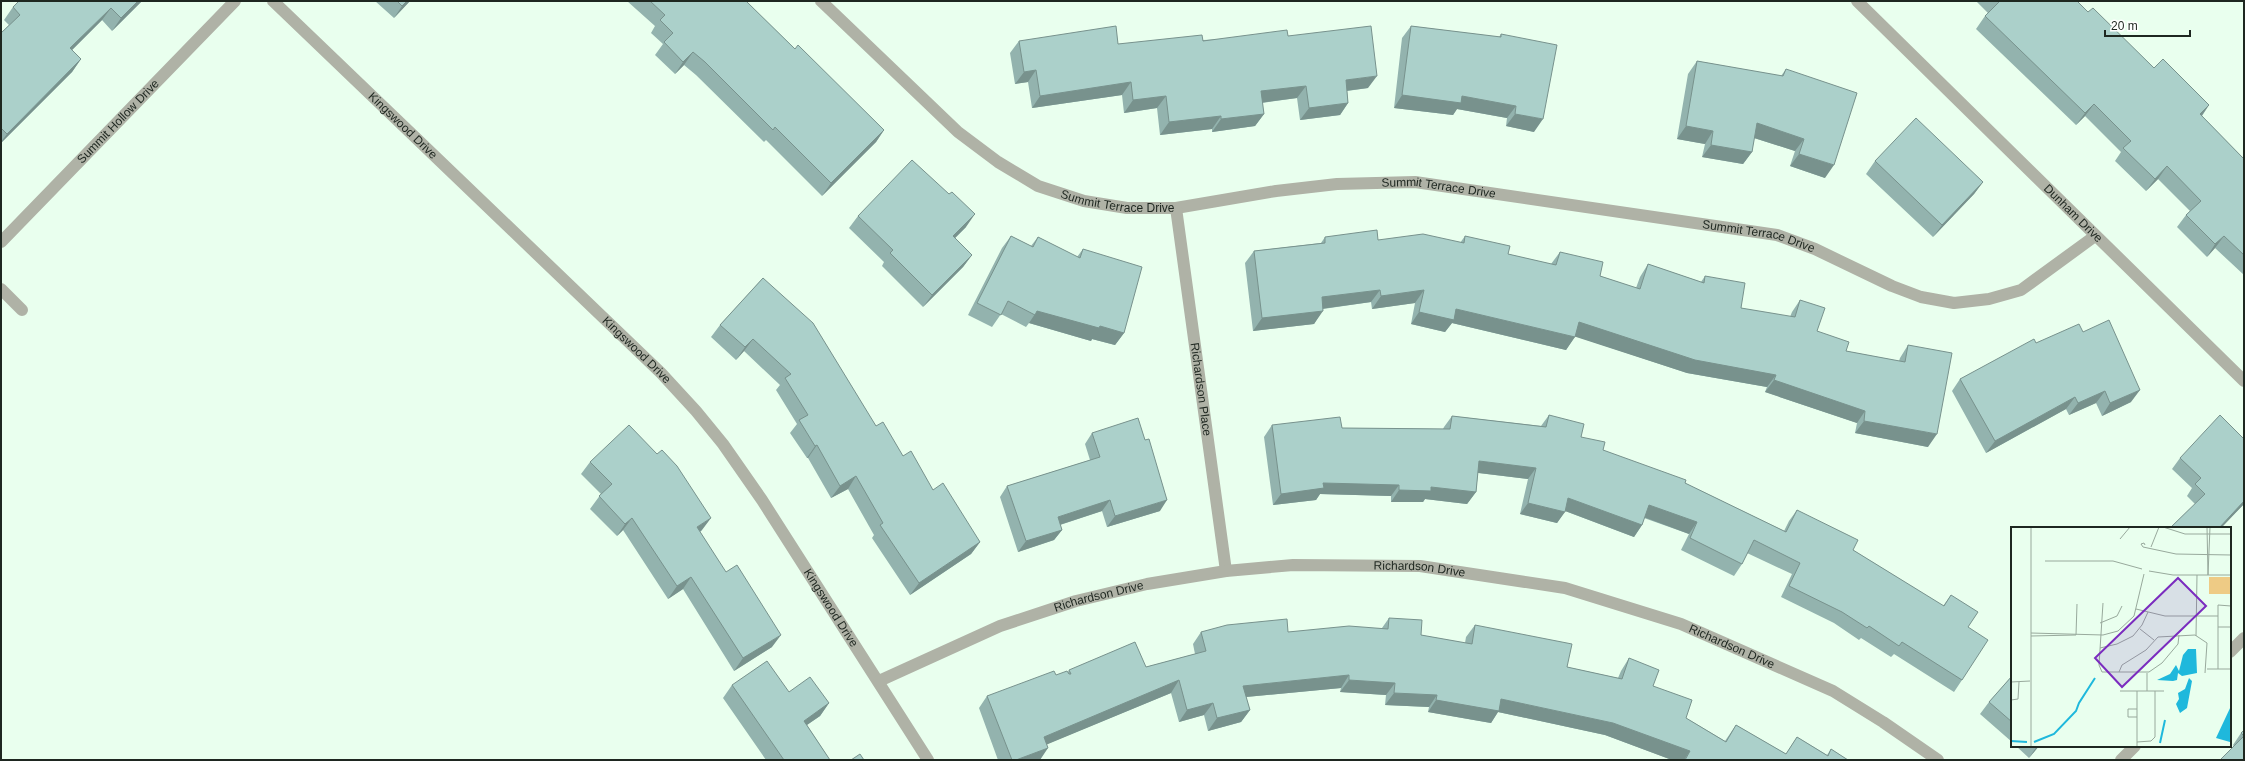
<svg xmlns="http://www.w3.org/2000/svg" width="2245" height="761" font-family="Helvetica,sans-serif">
	<rect width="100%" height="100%" fill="#e9ffee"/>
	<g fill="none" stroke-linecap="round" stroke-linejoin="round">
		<!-- street -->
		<g stroke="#afb2a6" stroke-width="12">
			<path id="s1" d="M273,1l388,372 35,38 27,33 39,56 166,260"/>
			<path id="s2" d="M821,1l137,131 40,30 40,24 46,15 43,7h49l100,-17 61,-7 78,-2 362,53 38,14 77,37 29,11 33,6 35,-4 32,-9 74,-54"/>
			<path id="s3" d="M1857,1l387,380"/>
			<path id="s4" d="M1176,208l50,363"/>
			<path id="s5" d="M1,242l234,-241"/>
			<path d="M1,289l21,21"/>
			<path d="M2230,652l14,-14"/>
			<path id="s6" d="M879,681l121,-55 76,-25 71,-17 79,-13 67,-6 127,1 145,22 116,36 152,67 50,31 55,38"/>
			<path d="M2121,760l14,-14"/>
		</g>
	</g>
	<!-- wall -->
	<path fill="#93b3ae" d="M19,1h123l-30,30 -10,-11 -30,30 9,9 -9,13 -71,71v-110l8,-8 -5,-5 9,-13z
		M375,1h35l-16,17z
		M627,1h119l49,48 89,81 -8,12 -54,54 -56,-56 -2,2 -68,-67 -12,-10 -9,9 -20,-19 8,-11 -12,-11 4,-7z
		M1976,1h101l11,11 66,56 55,37 -7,11 42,43v116l-29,-27 -8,9 -30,-30 9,-12 4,-4 -32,-32 -12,12 -31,-30 6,-9 -36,-36 -9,9 -100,-96 9,-13 3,-3z
		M1411,26l88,11 2,-3 33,98 -28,-6 1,-8 -50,-9 -4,6 -59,-7 8,-70z
		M1288,36l80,52 -21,3 1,12 -8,12 -40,5 -3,-22 -35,5 2,11 -9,12 -43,6v-3l-52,6 -3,-27 -33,5 -2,-18 -90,13 -4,-26 -13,2 -5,-31 9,-12 99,3z
		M1697,61l84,15 5,-7 39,109 -35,-12 5,-15 -41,-13 -2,14 -9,12 -41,-7 3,-13 -28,-5 11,-65z
		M1875,161l108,21 -9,12 -41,43 -67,-63z
		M858,216l108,11 -11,11 17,17 -9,12 -40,40 -41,-41 2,-4 -35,-34z
		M1011,236l20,10 7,-9 39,20 6,-8 41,84 -9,12 -23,-6 -1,2 -62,-18 -3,4 -25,-13 -9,13 -24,-12 34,-67z
		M1465,236l43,18 43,10 9,-12 40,24 36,12 4,-11 8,-13 53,18 4,-6 36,32 49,9 2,-5 8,-12 17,31 29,20 53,10 1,-3 8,-13 20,102 -73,-14 2,-10 -92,-31 2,-5 -80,-14 -112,-37 -9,14 -114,-27 -7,9 -34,-8 4,-21 -43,6 -1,-7 -48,7 -9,15 -61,7 -8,-68 9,-12 67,-8 4,-6 53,3 82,3z
		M763,278l113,148 57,64 47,52 -9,12 -61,41 -38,-57 2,-3 -26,-46 -17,9 -23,-40h-1l-17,-25 7,-9 -21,-34 4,-5 -36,-34 -8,9 -25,-23 9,-12z
		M2083,332l48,70 -29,14 -6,-13 -27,12 -3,-6 -80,44 -34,-62 8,-12 76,-36z
		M1549,415l32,22 22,13 82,33 99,48 5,-10 8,-11 56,40 90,56 8,-11 17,32 -6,53 -8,12 -60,-38 -3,3 -30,-19 -2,2 -25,-17 -53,-26 11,-23 -45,-21 -5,11 -8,12 -53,-26 8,-16 -45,-16 -2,7 -8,12 -69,-26 -8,12 -37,-9 8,-35 -50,-6 -2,19 -9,12 -42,-5 -2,3h-32v-6l-71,-2 -4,6 -43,5 -9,-68 8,-12 70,3 101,1 1,-2 8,-11 89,10z
		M1092,433l68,78 -53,16 -5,-16 -42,14 2,5 -8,10 -36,12 -18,-55 7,-11 83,-26 -5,-16z
		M2180,458l64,46 -23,24h-51l25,-24 -8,-8 5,-8 -20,-19z
		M590,462l112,68 -2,2 72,115 -38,24 -51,-82 -15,10 -45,-69 -6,6 -27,-27 11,-15 -20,-20z
		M1389,618l32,17 44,8 1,-6 9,-12 92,42 51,11 3,-7 8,-13 24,28 33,32 39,23 11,-16 50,29 11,-17 30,18 4,-6 17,11h-176l-67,-25 -107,-23 -7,11 -63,-11 1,-5 -44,-2 1,-10 -46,-3 1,-4 -95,9 4,13 -9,12 -33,9 -4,-16 -25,7 -8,-29 -124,51 -7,16h-42l-19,-52 8,-12 81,-24 1,-2 77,-3 49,-13 -2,-10 8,-12h87l94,-4z
		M2012,676v66l-32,-28 9,-12z
		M732,685l57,7 40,11 -9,13 -13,9 23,35h-64l-43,-62z
		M2244,730v30l-11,-15 8,-12z
		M2016,746h23l-10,12z"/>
	<!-- shaded-wall -->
	<path fill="#78928d" d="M138,1h4l-30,30 9,-13z
		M407,1h3l-16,17 8,-12z
		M111,8l-9,12 -41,41 9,-13z
		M693,52l-9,13 -9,9 8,-12z
		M81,59l-9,13 -71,71v-1l6,-8z
		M1036,70l-8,12 -13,2 9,-12z
		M1377,76l-9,12 -31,4 9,-12z
		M1131,82l-9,13 -90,13 8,-12z
		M1306,86l-9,12 -45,6 9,-13z
		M1402,95l60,1 54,10 -9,12 -50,-9 -4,6 -59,-7z
		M1166,96l-9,12 -33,5 9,-13z
		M1348,103l-8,12 -40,5 9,-12z
		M2094,104l-9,12 -9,9 9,-12z
		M2209,105l-9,13v-4z
		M1264,114l-9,12 -43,6 9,-13z
		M1515,114l28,5 -9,13 -28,-6z
		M1221,116l-9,13 -52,6 9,-13z
		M1757,123l47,16 -9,12 -47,-15z
		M1686,126l27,5 -8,13 -28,-5z
		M884,130l-8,12 -54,54 9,-13z
		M1711,145l41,7 -9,12 -41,-7z
		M1799,154l35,11 -9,13 -35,-12z
		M2167,166l-9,13 -12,12 9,-12z
		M1983,182l-9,12 -41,43 9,-12z
		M975,214l-9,13 -22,22 9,-13z
		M2224,236l-9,12 -8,9 8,-13z
		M972,255l-9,12 -40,40 9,-12z
		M1380,290l-9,12 -58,8 9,-13z
		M1424,290l-9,13 -43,6 9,-13z
		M1456,309l119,28 -9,13 -114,-27 -7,9 -34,-8 8,-12z
		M1037,311l63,15 24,7 -9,12 -23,-6 -1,2 -62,-18z
		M1323,311l-9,13 -61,7 9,-13z
		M1579,322l197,53 -9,12 -80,-14 -117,-38z
		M753,339l-9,12 -8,9 9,-13z
		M1774,380l91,31 -8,12 -92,-31z
		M2140,390l-9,12 -29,14 8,-13z
		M2105,391l-9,12 -27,12 9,-12z
		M2075,397l-9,12 -80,44 9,-12z
		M1864,421l73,13 -9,13 -73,-14z
		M817,445l-9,13h-1l8,-12z
		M1479,461l57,7 -8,11 -57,-7z
		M856,476l-8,13 -17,9 9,-12z
		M1323,483l76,2 -8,11 -71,-2 -4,6 -43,5 8,-11z
		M1431,487l45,5 -9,12 -42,-5 -2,3h-32l8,-12z
		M1568,498l74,27 -8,12 -74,-28z
		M1110,500l-8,11 -52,17 8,-11z
		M1167,500l-7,11 -53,16 8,-11z
		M2244,501v3l-23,24h-2z
		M1528,503l37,9 -8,11 -37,-9z
		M1649,505l48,17 -8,12 -48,-18z
		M632,518l-9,12 -6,6 8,-12z
		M711,518l-9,12 -14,10 9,-13z
		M1062,530l-8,10 -36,12 8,-11z
		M980,542l-9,12 -61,41 9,-12z
		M691,577l-8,12 -15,10 9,-13z
		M781,635l-9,12 -38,24 9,-13z
		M1349,675l-8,13 -106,10 8,-12z
		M1179,680l-8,13 -135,56 8,-12z
		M1349,680l46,3 -9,12 -46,-3z
		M1394,693l43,2 -8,12 -44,-2z
		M1501,699l112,24 77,28 -6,9h-12l-67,-25 -107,-23 -7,11 -63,-11 8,-12z
		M829,703l-9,13 -25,17 9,-12z
		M1213,703l-9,12 -25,7 8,-12z
		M1250,710l-9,12 -33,9 9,-13z
		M2037,746h2l-10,12z
		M1048,748l-8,12h-24z"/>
	<!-- building -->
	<path fill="#abd0ca" stroke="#78928d" d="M19,1h119l-17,17 -10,-10 -41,40 11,11 -74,75 -6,-6v-95l19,-18 -7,-8z
		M397,1h10l-5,5z
		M650,1h96l49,48 3,-4 86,85 -53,53 -56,-56 -2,3 -68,-68 -12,-10 -10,10 -19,-20 9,-9 -13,-13 5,-5z
		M1998,1h79l11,11 5,-4 61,60 9,-9 46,46 -9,9 44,45v96l-20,-19 -9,8 -29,-29 15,-14 -34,-35 -12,13 -32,-31 8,-7 -37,-37 -9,9 -100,-97 14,-14z
		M1116,26l2,18 84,-9 1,6 84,-11 1,6 83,-10 6,50 -31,4 2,23 -39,5 -3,-22 -45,5 3,23 -43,5v-3l-52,6 -3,-26 -33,4 -2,-18 -91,14 -4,-26 -12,2 -5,-31z
		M1411,26l90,11v-3l56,11 -14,74 -28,-5 1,-8 -54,-10 -1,7 -59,-8z
		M1697,61l86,15 3,-7 71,24 -23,72 -35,-11 5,-15 -47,-16 -5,29 -41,-7 2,-14 -27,-5z
		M1916,118l67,64 -41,43 -67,-64z
		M912,160l37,34 3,-2 23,22 -22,22 19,19 -40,40 -42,-42 3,-3 -35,-34z
		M1377,230l1,10 45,-6 41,9 1,-7 45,10 -2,8 48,11 4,-13 43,10 -3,14 40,13 8,-25 56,19 1,-7 40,7 -4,25 54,9 5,-17 25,8 -8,23 32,11 -3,9 59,11 3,-17 44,8 -15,81 -73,-13 1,-10 -91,-31 2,-5 -81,-15 -116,-38 -4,15 -119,-28 -2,11 -35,-8 5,-22 -43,6 -1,-6 -58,7 1,14 -61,7 -8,-67 71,-8v-6z
		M1011,236l22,11 5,-10 42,21 3,-9 59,18 -18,66 -24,-7 -1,2 -62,-17 -2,4 -27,-14 -7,14 -24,-12z
		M763,278l50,45 63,103 7,-4 20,34 8,-5 22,39 10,-7 37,59 -61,41 -39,-58 3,-2 -27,-47 -16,10 -23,-41 -2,1 -16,-26 9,-5 -23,-37 6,-4 -38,-35 -8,8 -25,-22z
		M2109,320l31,70 -30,13 -5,-12 -27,12 -3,-6 -80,44 -35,-62 74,-40 2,4 43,-19 4,8z
		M1549,415l35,9 -3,13 24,5 -2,8 83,30 -1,3 101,49 11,-22 61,30 -5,10 91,56 7,-11 27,17 -10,15 20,13 -26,40 -60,-38 -3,4 -30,-20 -2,2 -25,-16 -53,-26 11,-23 -46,-23 -12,24 -52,-26 7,-16 -48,-17 -7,20 -74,-27 -3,14 -37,-9 8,-35 -57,-7 -3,31 -45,-5v4l-32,-1v-5l-76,-2 1,5 -43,6 -9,-69 68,-8 2,11 108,1 2,-13 94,11z
		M2220,415l24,24v62l-25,27h-49l35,-34 -10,-10 6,-6 -21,-20z
		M1138,418l7,22 4,-1 18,61 -52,16 -5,-16 -52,17 4,13 -36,11 -19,-55 93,-29 -8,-24z
		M629,425l28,29 5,-4 15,16 34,52 -14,9 29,45 11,-7 44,70 -38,23 -52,-81 -14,9 -45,-68 -7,6 -26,-28 13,-12 -22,-22z
		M1389,618l33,2 -1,15 51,9 3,-19 97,19 -5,23 55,12 7,-21 30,12 -6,16 39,14 -6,18 40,24 10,-17 50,29 11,-17 31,19 3,-7 17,11h-163l5,-9 -77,-28 -112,-24 -2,12 -63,-11 1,-5 -43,-2 1,-10 -46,-3v-5l-106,11 7,24 -33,8 -4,-15 -26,7 -8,-30 -135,57 4,11 -32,12h-4l-25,-64 67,-25 2,4 11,-4 2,3h2l-2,-4 66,-28 11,25 60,-16 -5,-19 26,-7 60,-6 1,13 61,-6 39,3z
		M767,661l22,31 21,-15 19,26 -25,18 26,39h-46l-52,-75z
		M2012,676v46l-23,-20z
		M2244,730v6l-3,-3z
		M2244,736v24h-24z
		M860,754l4,6h-13z"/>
	<g text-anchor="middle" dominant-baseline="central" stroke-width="4" stroke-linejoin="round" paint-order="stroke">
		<!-- street labels -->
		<g font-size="12" fill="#1e2720" stroke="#fff">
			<text stroke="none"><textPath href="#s5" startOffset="168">Summit Hollow Drive</textPath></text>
			<text stroke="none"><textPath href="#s1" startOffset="180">Kingswood Drive</textPath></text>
			<text stroke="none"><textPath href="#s2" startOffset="692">Summit Terrace Drive</textPath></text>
			<text stroke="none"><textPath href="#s2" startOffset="368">Summit Terrace Drive</textPath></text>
			<text stroke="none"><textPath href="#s3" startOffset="303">Dunham Drive</textPath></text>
			<text stroke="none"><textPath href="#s2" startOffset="1016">Summit Terrace Drive</textPath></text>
			<text stroke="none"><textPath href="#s1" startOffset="504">Kingswood Drive</textPath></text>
			<text stroke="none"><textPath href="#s4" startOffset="183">Richardson Place</textPath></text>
			<text stroke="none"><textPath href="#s6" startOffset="560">Richardson Drive</textPath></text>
			<text stroke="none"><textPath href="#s6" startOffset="236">Richardson Drive</textPath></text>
			<text stroke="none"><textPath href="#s1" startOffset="828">Kingswood Drive</textPath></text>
			<text stroke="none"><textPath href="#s6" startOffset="884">Richardson Drive</textPath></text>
		</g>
	</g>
	<!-- overview -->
	<g transform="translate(2011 527)">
		<rect width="220" height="220" fill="#e9ffee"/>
		<path d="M198,50h22v17h-22z" fill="#eecb85"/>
		<path d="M177,122h8l1,24 -15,3 -4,-3 -1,7 -4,1 -16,-1 13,-6 6,-9 3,6 4,-16zM178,151l3,3 -5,27 -7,5 -4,-9 3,-5 -1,-6 7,-4zM220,179v36h-1l-14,-4z" fill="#1fb8dc"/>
		<path fill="none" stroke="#1fb8dc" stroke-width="2" d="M0,214l16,1M23,215l20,-8 22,-23 3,-8 16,-25M149,216l5,-23"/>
		<path fill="none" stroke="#98a99c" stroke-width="1" d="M20,0v220M152,0l22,7h46v-7M196,0l1,48M109,12l10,-12M134,18l-1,-2 -3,1 2,3 33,7 55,1M140,20l8,-20M34,34h68l29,8M138,44l24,4h58M197,48l2,-48M92,76l-4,62 3,7h47l13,-9 16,-19 1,-9M125,82l29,7h53M89,96l17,-7 5,-10M207,100h13M129,102l14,11M20,106l72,2 15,-4 16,-15 10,-42M65,108l1,-31M20,109l45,-1M185,109l1,-61M89,121l17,-4 16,-8 9,-11 6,-13M196,142h24M207,142v-64l13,1M108,145l3,-7 24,-15 12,-13 37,-2 12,8 -2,30M136,146v18M0,155l19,-1M109,164h44M0,173l7,-1 1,-17M126,190h-9v-8h9M126,215l14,-1 4,-4v-46M126,220v-56"/>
		<path fill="#7b2cbf" fill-opacity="0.15" stroke="#7b2cbf" stroke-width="2" d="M167,51l28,28 -84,81 -27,-29z"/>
		<rect width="220" height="220" fill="none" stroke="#1e2720" stroke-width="2"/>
	</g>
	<!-- border -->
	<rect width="2245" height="761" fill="none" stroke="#1e2720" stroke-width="4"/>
	<!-- scale -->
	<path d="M2105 30v6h85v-6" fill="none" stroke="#1e2720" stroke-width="2"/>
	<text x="2111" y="30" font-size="12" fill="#1e2720" stroke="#ffffff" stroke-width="3" paint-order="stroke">20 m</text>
</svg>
